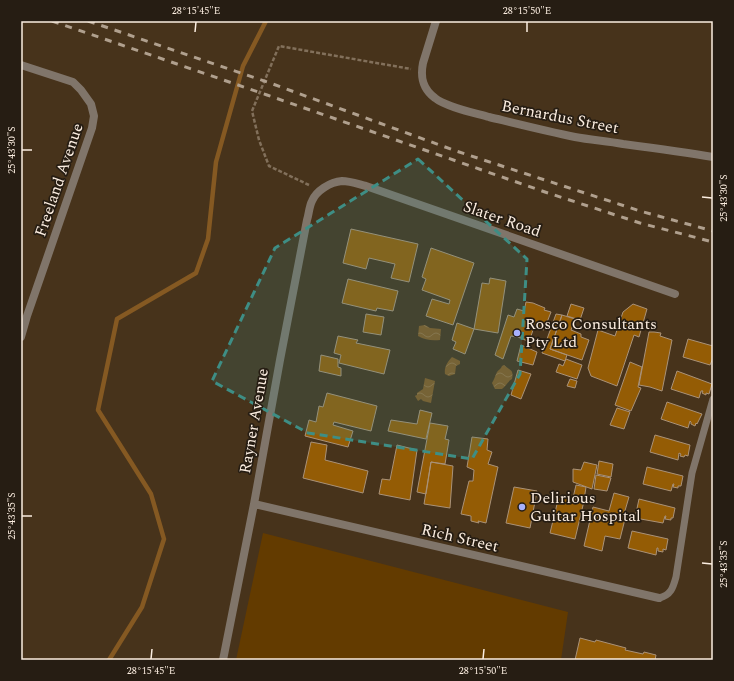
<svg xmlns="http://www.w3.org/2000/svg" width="734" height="681" font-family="Spectral,serif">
	<defs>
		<pattern id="water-waves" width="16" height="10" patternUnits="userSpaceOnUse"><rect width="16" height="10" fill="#855922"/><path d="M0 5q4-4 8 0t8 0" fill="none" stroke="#977142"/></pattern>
	</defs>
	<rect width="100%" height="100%" fill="#47331b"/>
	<!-- green -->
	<path fill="#633b00" d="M263,533l305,79 -7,48h-325z"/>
	<!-- water -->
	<path fill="url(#water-waves)" d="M425,325l5,3 11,1 -1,11c-8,1 -15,0 -22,-4l1,-10z
		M452,357l8,4v3l-4,2 -1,8 -6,2 -4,-2c-1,-6 2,-12 7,-17z
		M504,365c6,6 10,4 8,14 -5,3 -6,7 -10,10h-7l-3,-6c2,-3 3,-7 5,-11 1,-2 4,-3 5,-6z
		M425,378l10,3 -4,22 -8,-2 -2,-2 -3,2 -3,-5 2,-1v-2l6,-4z"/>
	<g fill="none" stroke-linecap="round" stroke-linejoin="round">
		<!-- stream -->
		<path stroke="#855922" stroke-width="4.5" d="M109,660l33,-53 22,-68 -13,-45 -53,-84 19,-91 79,-46 12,-34 8,-77 27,-96 23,-45"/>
	</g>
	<!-- building -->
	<path fill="#945c05" stroke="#aa9278" d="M351,229l67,15 -9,38 -18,-4 4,-14 -26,-6 -3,11 -23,-6z
		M431,248l43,15 -21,62 -27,-9 6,-17 17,5 1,-4 -28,-10 4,-11 -4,-2z
		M490,278l16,3 -8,52 -24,-4 8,-46 7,1z
		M348,279l50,12 -5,20 -16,-3 -1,3 -34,-8z
		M526,302l7,1 12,5 -1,2 7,2 -7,18 -10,-3 -5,15 -8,-4 -10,-2 -8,23 -8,-4 13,-40 6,2 3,-8 7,2z
		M571,304l13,4 -4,12 -13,-4z
		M633,304l14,5 -8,28 -5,-2 -17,51 -26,-10 -3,-8 10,-38 17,6 8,-24z
		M366,314l18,3 -3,18 -18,-3z
		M556,314l6,1 -12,34 17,6 -2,6 -23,-8z
		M562,315l13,4 -4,11 10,4v3l8,3 -7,20 -32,-11z
		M457,323l17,6 -9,25 -12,-5 3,-7 -4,-2z
		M649,332h5l7,1 -1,3 12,4 -10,51 -12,-4 -11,-2z
		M338,336l20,4 -2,3 34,7 -6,24 -45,-11 2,-8 -7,-2z
		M688,339l25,7v12l-3,7 -27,-8z
		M521,345l16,7 -4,13 -16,-4z
		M321,355l17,4v8l3,1v8l-22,-5z
		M566,359l16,6 -5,14 -21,-7 3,-8 4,2z
		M630,362l12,5 -4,20 3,1 -10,23 -16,-6z
		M518,370l13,4 -10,25 -10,-4z
		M677,371l35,13 -3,10 -3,-1v2l-4,-2 1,-2h-2l-2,7 -28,-9z
		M570,379l7,2 -2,7 -8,-2z
		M327,393l50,13 -6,25 -37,-9 -1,3 20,6 -5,16 -43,-11 4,-16 7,2 3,-16 4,1z
		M667,402l35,12 -5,10 -1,-1 -1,3 -4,-2v-2l-1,-1 -2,7 -27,-9z
		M617,408l13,4 -6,17 -14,-4z
		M420,410l12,3 -6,26 -38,-8 3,-11 26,4z
		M430,423l18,3 -3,13 4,1 -4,24 -14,-2 -5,32 -9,-2z
		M655,435l35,10 -2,11 -3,-1 -1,2 -4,-1 1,-2 -2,-1 -1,7 -28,-8z
		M472,437l16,2 -1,11 5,2 -4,12 10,3 -12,56 -8,-2 1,2 -8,-2v-5l-10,-2 8,-33h4l1,-11 -7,-3z
		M311,442l16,3 -2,15 43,11 -5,22 -60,-15z
		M397,445l20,5 -7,50 -31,-6 3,-15 8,1z
		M599,461l14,3 -2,13 -14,-3z
		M431,462l22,4 -3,42 -26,-4z
		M584,462l13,3 -5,24 -19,-7v-13l8,1z
		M647,467l36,9 -2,10h-3v2l-5,-1 1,-3h-1l-2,7 -28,-7z
		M596,475l15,3 -4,13 -13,-2z
		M576,485l10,2 -2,13 -11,-2z
		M514,487l23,4 -7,37 -24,-5z
		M614,493l15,4 -5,17 2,1 -6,24 -15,-3 -3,15 -18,-5 9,-39 16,4z
		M559,496l25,5 -9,38 -25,-6z
		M639,499l36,9 -2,10h-2v2l-6,-1 1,-3h-1l-2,7 -28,-5z
		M632,531l36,8 -2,11 -3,-1v3l-5,-1v-3h-1l-1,7 -28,-7z
		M580,638l15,4 1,-2 30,8 -1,2 18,4 1,-2 12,3 -1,5h-80z"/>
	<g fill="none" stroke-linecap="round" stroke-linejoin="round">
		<!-- path -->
		<path stroke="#82705b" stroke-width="2.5" stroke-dasharray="4 2" stroke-linecap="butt" d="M309,185l-40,-19 -10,-26 -7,-29 27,-65 132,23"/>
		<!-- lane -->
		<path stroke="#80756a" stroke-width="7" d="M659,598c12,-3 14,-10 17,-21l16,-104 21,-74"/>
		<!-- street -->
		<path stroke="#80756a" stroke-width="8" d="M436,21l-13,42c-3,15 0,26 12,35 11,9 40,15 54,19 29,7 57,14 86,20 16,3 32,4 48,7 30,4 60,8 90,13
			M21,65l52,17 8,8 10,14 3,12 -2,12 -65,188 -6,21
			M254,504l405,94
			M223,660l31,-156 26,-144 27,-140c2,-6 2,-13 5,-19 4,-10 18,-19 30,-20 8,0 16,3 24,5l309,108"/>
		<!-- rail -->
		<path stroke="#b0a08e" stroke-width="3" stroke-dasharray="7 7" stroke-linecap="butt" d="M52,21l215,74 278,97 95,31 73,19
			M88,21l182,62 186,68 184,60 73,20"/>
	</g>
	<!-- marked area -->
	<path fill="#3e8e85" fill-opacity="0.2" stroke="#3e8e85" stroke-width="3" stroke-dasharray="8 5" stroke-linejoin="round" d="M418,159l109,100 -7,115 -48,85 -164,-26 -96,-52 63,-133z"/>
	<!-- ticks -->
	<path fill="none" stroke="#fceee1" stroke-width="1.5" d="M195,32l1,-10M527,32v-10M22,150h10M702,197l10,1M22,516h10M702,563l10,1M151,659l1,-10M483,659l1,-10"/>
	<!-- markers -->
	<g fill="#a7b0fc" stroke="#261d13" stroke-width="1.5">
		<circle cx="517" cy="333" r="4"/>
		<circle cx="522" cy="507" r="4"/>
	</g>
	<g text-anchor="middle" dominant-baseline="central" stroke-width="3.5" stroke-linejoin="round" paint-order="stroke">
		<!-- street labels -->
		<g font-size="16" fill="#fceee1" stroke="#261d13">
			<text transform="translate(560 117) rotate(11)">Bernardus Street</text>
			<text transform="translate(59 180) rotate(-71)">Freeland Avenue</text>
			<text transform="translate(502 219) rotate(19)">Slater Road</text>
			<text transform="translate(254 421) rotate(-80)">Rayner Avenue</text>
			<text transform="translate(460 538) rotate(13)">Rich Street</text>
		</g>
		<!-- poi labels -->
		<g font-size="16" fill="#fceee1" stroke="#261d13" text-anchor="start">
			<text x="525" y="324">Rosco Consultants<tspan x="525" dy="18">Pty Ltd</tspan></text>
			<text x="530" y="498">Delirious<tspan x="530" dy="18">Guitar Hospital</tspan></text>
		</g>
	</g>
	<!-- border -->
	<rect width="734" height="681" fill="none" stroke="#261d13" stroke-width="44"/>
	<rect x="22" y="22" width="690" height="637" fill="none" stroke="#fceee1" stroke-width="1.5"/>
	<g font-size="10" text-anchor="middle" fill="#fceee1">
		<text x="196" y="14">28°15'45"E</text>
		<text x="527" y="14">28°15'50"E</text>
		<text transform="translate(11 150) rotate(-90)" y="4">25°43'30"S</text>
		<text transform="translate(723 198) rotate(-90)" y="4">25°43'30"S</text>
		<text transform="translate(11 516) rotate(-90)" y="4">25°43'35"S</text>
		<text transform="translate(723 564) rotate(-90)" y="4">25°43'35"S</text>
		<text x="151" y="674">28°15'45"E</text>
		<text x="483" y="674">28°15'50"E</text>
	</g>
</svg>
